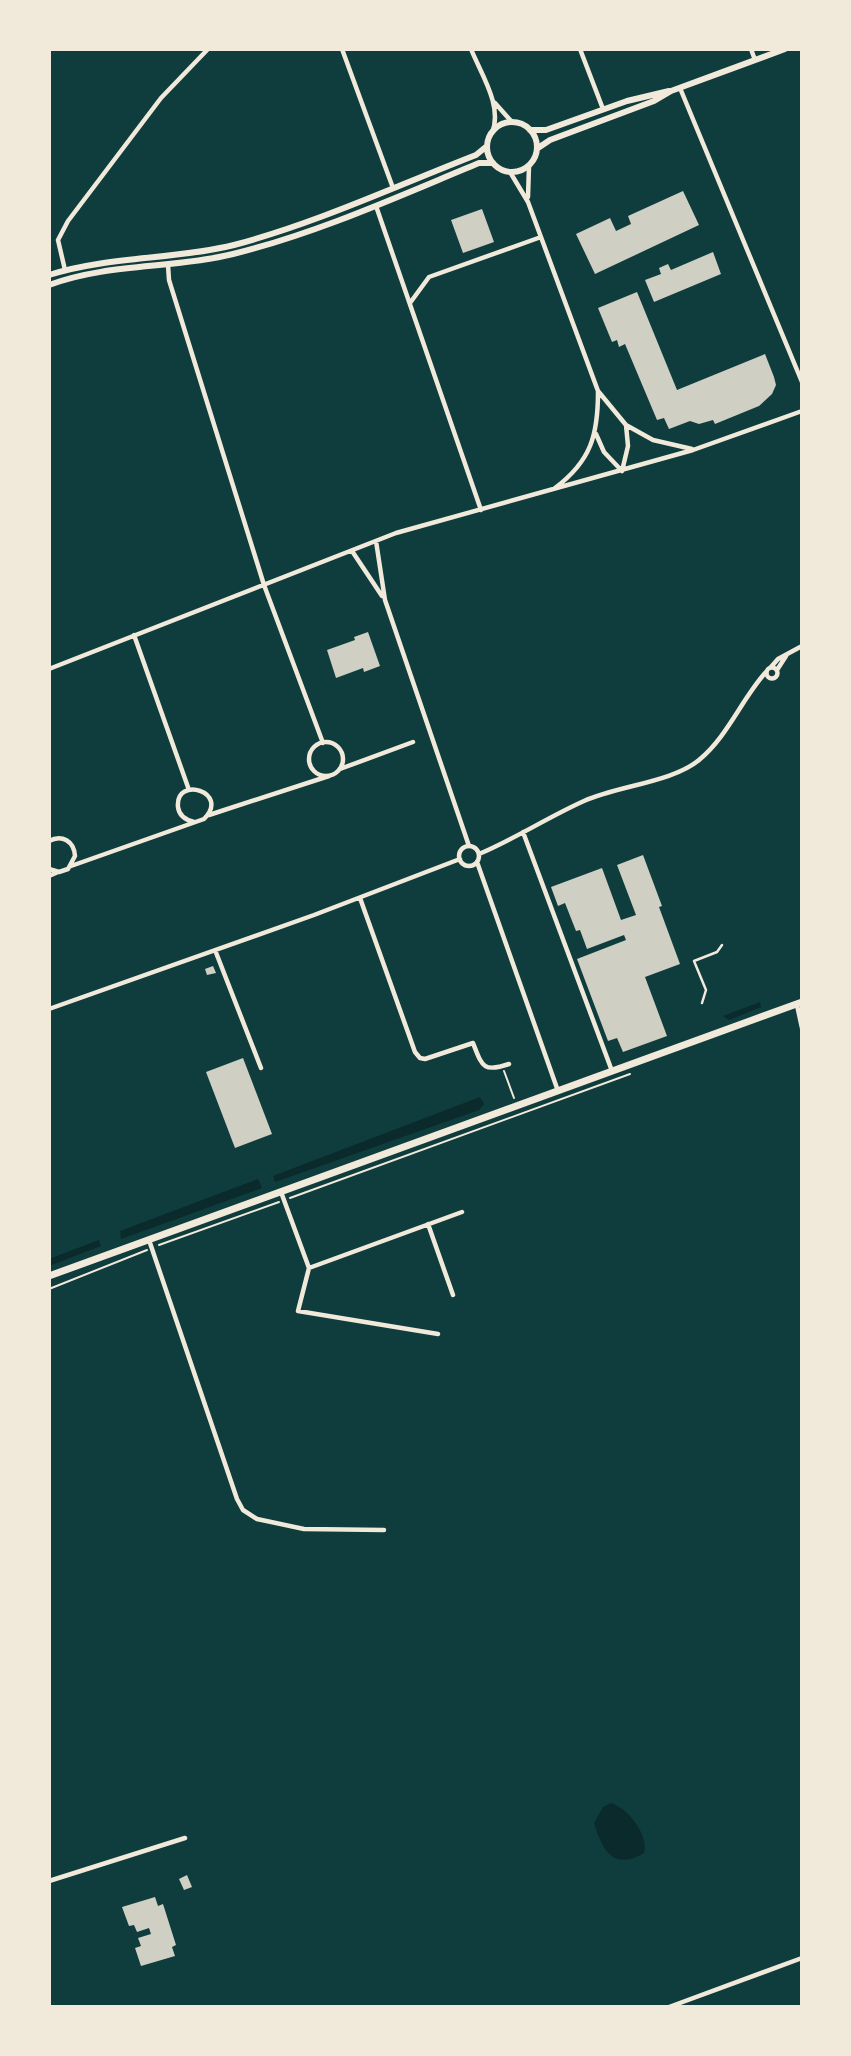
<svg xmlns="http://www.w3.org/2000/svg" width="851" height="2056" font-family="'Fira Sans',sans-serif">
	<rect width="100%" height="100%" fill="#0f3d3e"/>
	<!-- water -->
	<path fill="#0a2a2b" d="M760,1002l1,5 -32,13 -6,-4z
		M480,1097l4,7 -5,6 -204,72 -2,-6z
		M258,1179l4,9 -141,51 -1,-8z
		M99,1240l2,6 -52,20v-7z
		M611,1803c17,5 38,32 33,50 -32,19 -42,-5 -50,-30l9,-16z"/>
	<!-- building -->
	<path fill="#cfcfc3" d="M683,191l16,34 -104,49 -19,-40 34,-16 6,13 15,-7 -3,-8z
		M482,209l12,33 -31,11 -12,-33z
		M713,252l8,22 -67,28 -9,-22 16,-6 -2,-6 9,-4 3,6z
		M637,292l40,98 88,-36 9,23 2,8 -4,9 -13,12 -44,18 -2,-4 -14,4 -9,-3 -21,8 -5,-11 -7,2 -32,-76 -6,3 -2,-7 -5,2 -14,-34z
		M368,632l12,34 -16,6 -1,-4 -27,10 -9,-28 28,-10 -1,-3z
		M643,855l19,51 -3,1 21,57 -35,13 22,59 -44,16 -6,-14 -9,3 -31,-82 49,-19 -2,-5 -37,14 -7,-19 -4,1 -11,-28 -7,3 -7,-19 51,-19 19,52 15,-5 -19,-50z
		M213,966l3,7 -9,2 -2,-6z
		M243,1058l29,76 -37,14 -29,-76z
		M187,1875l5,12 -8,3 -5,-11z
		M155,1897l3,9 5,-2 13,41 -4,2 3,9 -34,10 -6,-18 6,-2 -3,-8 13,-4 -2,-6 -12,4 -3,-7 -5,1 -7,-19z"/>
	<g fill="none" stroke-linecap="round" stroke-linejoin="round">
		<!-- path -->
		<path stroke="#f1e9da" stroke-width="2" d="M504,1071l10,27
			M290,1198l340,-124
			M159,1245l120,-43
			M49,1289l98,-39"/>
		<!-- service -->
		<path stroke="#f1e9da" stroke-width="2.5" d="M702,1003l4,-13 -12,-29 23,-9 5,-7"/>
		<!-- minor -->
		<path stroke="#f1e9da" stroke-width="4.5" d="M342,49l51,139
			M471,49c10,25 32,57 21,84
			M580,49l23,60
			M751,49l4,11
			M680,88l122,294
			M495,103l17,19
			M510,172l18,30 70,189 28,34 27,15 39,9
			M528,197l1,-31
			M376,206l105,304
			M168,265l1,15 95,305 59,158
			M65,270l-7,-30 10,-19 93,-123 47,-49
			M410,303l19,-26 112,-40
			M596,434l8,18 18,19 6,-25 -2,-21
			M555,488c36,-27 43,-53 43,-96
			M376,541l9,59 84,246
			M352,551l30,45
			M134,635l55,155
			M771,667l7,-8 24,-13
			M766.5 673a5.5 5.5 0 1 1 11 0a5.5 5.5 0 1 1-11 0Z
			M49,669l347,-136 297,-83 109,-39
			M777,670l9,-14
			M309 759a17 17 0 1 1 34 0a17 17 0 1 1-34 0Z
			M340,769l73,-27
			M209,815l120,-39
			M523,832l89,239
			M49,841c13,-7 25,0 26,15l-7,13 -9,3 -10,-3
			M459 856a10 10 0 1 1 20 0a10 10 0 1 1-20 0Z
			M479,854c36,-15 69,-37 105,-53 33,-15 89,-19 115,-41 29,-24 42,-60 67,-88
			M477,862l81,229
			M71,866l133,-47c27,-27 -29,-44 -26,-12 1,9 8,13 16,15
			M49,876l9,-4
			M360,898l55,154 5,6 5,1 48,-16c9,23 10,30 36,21
			M215,950l46,118
			M797,1005l5,23
			M49,1009l265,-94 146,-56
			M281,1192l28,76 -11,43 140,23
			M428,1224l25,71
			M149,1240l88,259 6,11 14,9 47,10 80,1
			M309,1268l153,-56
			M49,1881l136,-43
			M669,2007l133,-49"/>
		<!-- tertiary -->
		<path stroke="#f1e9da" stroke-width="6" d="M487 147a25 25 0 1 1 50 0a25 25 0 1 1-50 0Z
			M530,130h16l81,-29 42,-10
			M538,148l12,-8 104,-39 17,-10 114,-42
			M49,275c60,-19 125,-15 185,-30 83,-22 162,-59 242,-90l11,-9
			M49,285c59,-22 123,-16 184,-31 85,-21 166,-58 246,-91h14"/>
		<!-- primary -->
		<path stroke="#f1e9da" stroke-width="7" d="M49,1276l753,-274"/>
	</g>
	<!-- border -->
	<rect width="851" height="2056" fill="none" stroke="#f1e9da" stroke-width="102"/>
</svg>
